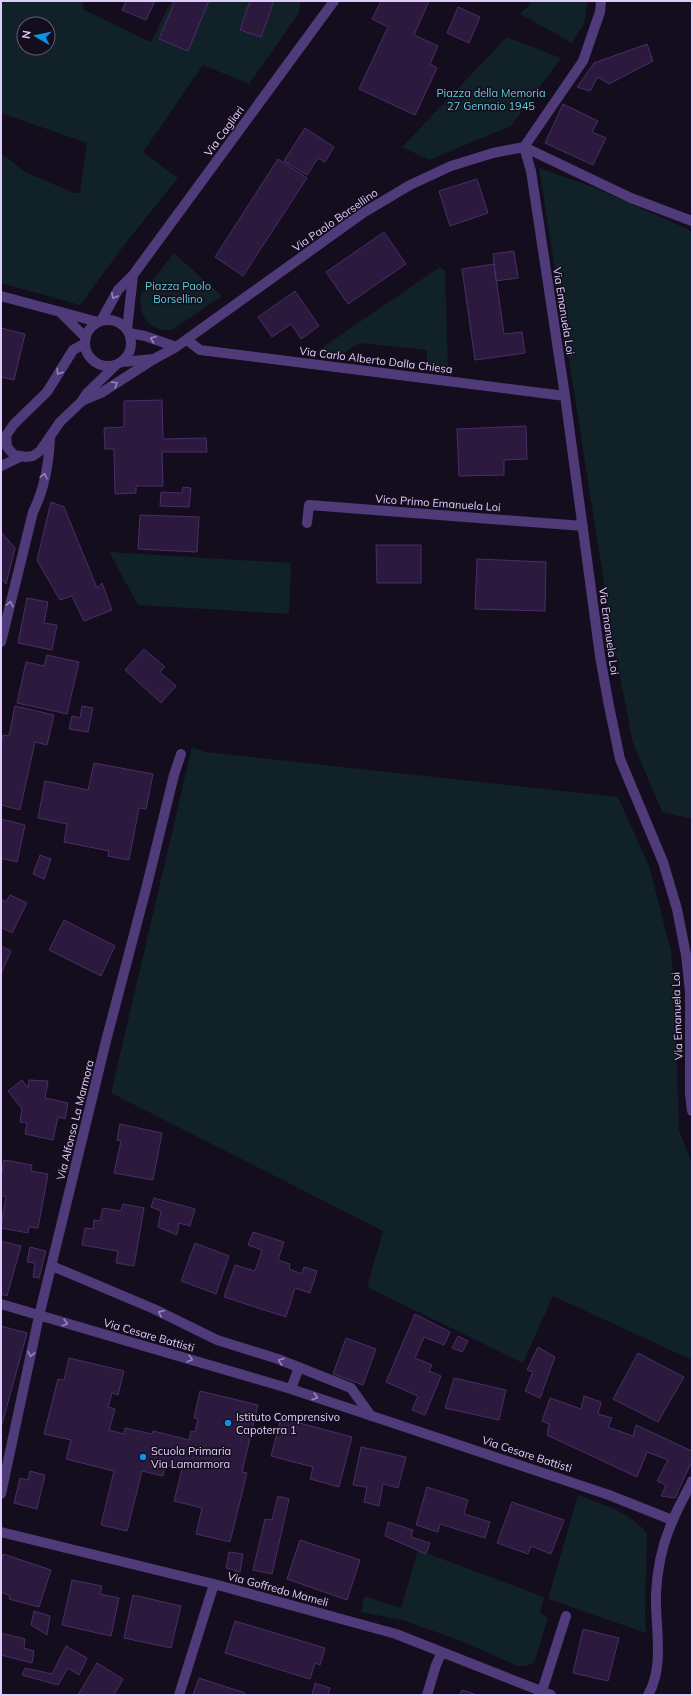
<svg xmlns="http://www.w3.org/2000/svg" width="693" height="1696" font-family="Mulish,sans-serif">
	<rect width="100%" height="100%" fill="#140d1d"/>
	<!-- green -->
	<path fill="#102127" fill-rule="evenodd" d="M4,1h78l2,9 67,32 20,-41h130l-2,12 -50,71 -46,-19 -60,87 35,26 -50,62 -48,65 -79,-22v-130l24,19 49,21h6l7,-50 -86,-30v-111zM24,24h24v24h-24z
		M533,1h55l-4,23 -12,19 -52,-29z
		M507,37l54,21 -50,68 -82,34 -27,-13z
		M539,168l54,19 99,44v588l-30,-7 -29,-69 -20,-102z
		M174,253l48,43 -50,34c-22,3 -35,-15 -31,-36z
		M440,267l5,4 3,95 -21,-1v-15l-68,-7 -19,13 -26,-3z
		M109,552l182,11 -2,51 -151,-9z
		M192,747l13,5 413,45 31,69 22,85 4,45 4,134 13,34v196l-139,-64 -30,67 -156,-76 16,-56 -272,-138z
		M578,1495c25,10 52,17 69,38l-2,77 1,23 -98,-34z
		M418,1550l126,47 -4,16 8,5 -14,45 -8,3h-9l-53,-24 -62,-22 -41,-8 3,-16 37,12z"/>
	<!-- building -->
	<path fill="#2b1a3d" stroke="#4a2d68" d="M126,1h29l-9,19 -24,-10z
		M175,1h34l-21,50 -29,-12z
		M250,1h24l-13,36 -21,-7z
		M381,1h48l-15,34 24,11 -8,18 7,4 -22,47 -56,-26 29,-62 -16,-8z
		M458,7l22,10 -11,26 -22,-10z
		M647,44l6,17 -44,23 -11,-7 -8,14 -13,-4 17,-24z
		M563,104l35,17 -6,11 14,6 -13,27 -48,-22z
		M305,128l29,19 -9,15 -7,-4 -11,17 -23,-14z
		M278,159l29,19 -64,98 -28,-19z
		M477,179l11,34 -38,13 -11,-35z
		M384,232l22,32 -58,40 -22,-32z
		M514,251l4,27 -22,3 -3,-27z
		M494,264l10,70 18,-2 3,21 -50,7 -13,-91z
		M295,291l24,35 -18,13 -10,-15 -19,13 -14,-20z
		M1,328l24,6 -11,46 -13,-3z
		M162,400l1,39 43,-1 1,14h-45l1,34h-27v7l-21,1 -1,-45h-9l-1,-21 20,-1v-26z
		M526,426l1,33 -23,1v15l-45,1 -2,-47z
		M183,487l8,1 -2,19 -29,-1 1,-14 21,1z
		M51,502l13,5 33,81 5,-5 10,27 -28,11 -12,-25 -12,4 -23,-40z
		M140,515l59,2 -2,35 -59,-3z
		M1,532l14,16 -9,36 -5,-6z
		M376,545h45v38h-44z
		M477,559l69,3 -1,49 -70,-2z
		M27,598l21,4 -4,21 13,2 -5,25 -34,-7z
		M144,649l21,18 -5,5 16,14 -15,17 -36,-33z
		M47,655l32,7 -12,52 -50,-11 9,-41 18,4z
		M15,706l39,9 -7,30 -12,-3 -15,68 -19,-5v-59l2,-11 6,1z
		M82,706l11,2 -5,24 -19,-3 3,-13 8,2z
		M94,763l59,11 -7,35 -7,-1 -10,52 -21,-4 1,-5 -45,-9 3,-18 -29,-6 7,-37 43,9z
		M1,819l24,6 -8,37 -16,-4z
		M40,855l11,4 -7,20 -11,-5z
		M10,895l17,8 -15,30 -11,-6v-28l5,3z
		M64,920l51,26 -14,30 -52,-26z
		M1,946l10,5 -10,23z
		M22,1080l6,8 1,-8 19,1 -3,17 23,5 -3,16 -7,-2 -5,23 -28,-6 2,-11 -7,-1 2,-13 -14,-18z
		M120,1124l42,9 -9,47 -39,-7 7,-32 -4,-1z
		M4,1160l28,5 -1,6 17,3 -10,54 -9,-1 -1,6 -27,-5 5,-32h-5v-18z
		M154,1198l41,11 -5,17 -11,-3 -2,12 -19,-8 3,-16 -10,-4z
		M123,1204l21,4 -10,58 -18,-3 2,-12 -36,-6 3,-17 8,1 1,-9 6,1 3,-13 18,3z
		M253,1232l31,10 -6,18 12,4 -1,5 13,5 2,-7 13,4 -7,22 -15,-5 -9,29 -62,-20 11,-32 20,6 7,-21 -14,-5z
		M1,1241l20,5 -14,50 -6,-2z
		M195,1243l34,13 -13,38 -35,-13z
		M30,1247l16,4 -7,27 -6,-1 2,-14 -8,-1z
		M415,1314l35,18 -6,13 -20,-8 -9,21 17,7 -3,6 12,5 -16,39 -13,-5 6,-14 -32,-14z
		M1,1326l26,7 -26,95z
		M458,1336l10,5 -6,11 -10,-4z
		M346,1338l30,11 -13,36 -30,-11z
		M538,1347l17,10 -15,41 -15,-7 8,-19 -6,-2z
		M638,1353l46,24 -26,45 -45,-23z
		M69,1358l55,13 -6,24 -6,-2 -4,14 7,2 -6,21 15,4 1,-6 27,6 1,-3 36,9 2,-9 4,1 3,-13 -4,-1 6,-27 58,14 -16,67 5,1 -17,69 -34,-8 6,-26 -28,-7 8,-32 -17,-4 -2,11 -21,-5 -15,60 -26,-6 13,-54 -48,-12 5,-19 -27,-6 14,-55 6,1z
		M454,1378l52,12 -7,30 -54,-12z
		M584,1396l17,6 -3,12 14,4 -4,9 25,9 3,-11 56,26v10l-17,37 -14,-2 5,-11 -9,-4 11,-21 -21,-8 -10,25 -90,-42 2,-11 -7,-3 8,-23 31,11z
		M281,1418l71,19 -13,50 -29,-8 3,-12 -42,-11z
		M361,1447l45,10 -8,31 -15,-4 -4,22 -15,-4 3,-15 -14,-2z
		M30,1471l15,4 -8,34 -23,-6 6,-25 8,2z
		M427,1487l41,13 -4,14 26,8 -5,16 -45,-14 -2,8 -22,-7z
		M278,1496l11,3 -17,75 -19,-4 12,-51 7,1z
		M512,1502l52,18 -13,34 -20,-8 -3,8 -31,-11z
		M388,1522l25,8 -2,7 19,6 -4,11 -41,-18z
		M300,1540l60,20 -13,40 -60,-21z
		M229,1552l14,2 -3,18 -14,-4z
		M3,1554l48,16 -12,37 -30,-8 1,-3 -9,-4v-29z
		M72,1580l30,6 -2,8 19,4 -8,38 -49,-11z
		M133,1595l48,11 -10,42 -47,-10z
		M34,1611l16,5 -3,19 -16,-10z
		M235,1621l90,27 -5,17 -5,-2 -5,16 -85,-26z
		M583,1629l36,9 -11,43 -35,-8z
		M1,1633l24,6 -1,9 10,3 -2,12 -31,-8z
		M66,1646l21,12 -8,17 -11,-7 -10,17 -36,-10 3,-7 27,6z
		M97,1663l26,16 -9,16h-36z
		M199,1678l46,15 -1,2h-51z
		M315,1683l15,5 -2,7h-16z
		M462,1690l15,5h-17z"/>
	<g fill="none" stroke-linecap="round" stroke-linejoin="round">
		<!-- minor -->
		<path stroke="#4f3a7a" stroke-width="10" d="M524,147l7,24 34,225 35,260 9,50 11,53 43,103 14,47 9,46 4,37v102l2,17
			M524,147l107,51 61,23
			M524,147l59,-86 17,-49 1,-11
			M1,296l97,26
			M60,312l25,25
			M129,333l16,3 31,11
			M187,340l13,10 365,46
			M122,362l32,-3 22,-12 187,-134 47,-28 41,-19 42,-13 31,-6
			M307,523l2,-18 274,21
			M1,642l32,-130c11,-22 16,-50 17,-74
			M52,1266l102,43 63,31 61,19 73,29 20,28
			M1,1304l290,85 318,106 63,25
			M291,1389l8,-22
			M1,1494l38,-178 67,-275 41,-156 27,-110 7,-21
			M1,1532l213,52 182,50 155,61
			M542,1691l24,-75
			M179,1695l35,-111
			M427,1695l9,-30 6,-13
			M648,1695c17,-29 7,-69 8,-100 1,-25 7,-53 17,-75 5,-13 13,-26 19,-39"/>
		<!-- tertiary -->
		<path stroke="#4f3a7a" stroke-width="10" d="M85 343a23 23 0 1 1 46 0a23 23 0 1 1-46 0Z
			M101,321l17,-31 15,-15 201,-274
			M127,330l6,-55
			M82,401l19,-8 53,-34
			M6,435l1,12 7,8 12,2 7,-1 7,-5 20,-29 21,-20 6,-9 29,-28
			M3,440l11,-16 33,-32 26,-42 11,-6
			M1,466l19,-9"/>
	</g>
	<!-- one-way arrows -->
	<defs><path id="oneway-chevron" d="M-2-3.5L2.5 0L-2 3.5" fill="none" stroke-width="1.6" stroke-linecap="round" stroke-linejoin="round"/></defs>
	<g stroke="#9883bb">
		<use href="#oneway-chevron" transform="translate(114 296) rotate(119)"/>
		<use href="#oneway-chevron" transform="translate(153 339) rotate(-160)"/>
		<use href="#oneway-chevron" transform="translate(59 372) rotate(123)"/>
		<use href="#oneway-chevron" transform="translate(115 384) rotate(-32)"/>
		<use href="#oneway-chevron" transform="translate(44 476) rotate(-76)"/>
		<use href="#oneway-chevron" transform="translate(10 604) rotate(-76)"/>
		<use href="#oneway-chevron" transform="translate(161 1313) rotate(-154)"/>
		<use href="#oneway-chevron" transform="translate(65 1323) rotate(16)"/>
		<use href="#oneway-chevron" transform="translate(31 1354) rotate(102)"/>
		<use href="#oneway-chevron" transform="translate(190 1359) rotate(16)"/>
		<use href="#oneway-chevron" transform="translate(281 1361) rotate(-159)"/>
		<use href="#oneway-chevron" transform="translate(315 1397) rotate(18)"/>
	</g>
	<!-- markers -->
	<g fill="#0d91e7" stroke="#140d1d" stroke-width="1.5">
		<circle cx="228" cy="1423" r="4"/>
		<circle cx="143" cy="1457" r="4"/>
	</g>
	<g text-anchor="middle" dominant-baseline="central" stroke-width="3" stroke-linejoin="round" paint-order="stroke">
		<!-- park labels -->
		<g font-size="11" fill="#5dd1d7" stroke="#140d1d">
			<text x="491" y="93">Piazza della Memoria<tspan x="491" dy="13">27 Gennaio 1945</tspan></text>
			<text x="178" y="286">Piazza Paolo<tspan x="178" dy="13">Borsellino</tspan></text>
		</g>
		<!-- street labels -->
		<g font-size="11" fill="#e0ccfc" stroke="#140d1d">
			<text transform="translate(224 131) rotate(-54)">Via Cagliari</text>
			<text transform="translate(335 220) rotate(-35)">Via Paolo Borsellino</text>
			<text transform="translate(564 311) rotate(81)">Via Emanuela Loi</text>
			<text transform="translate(376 360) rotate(7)">Via Carlo Alberto Dalla Chiesa</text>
			<text transform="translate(438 503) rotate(4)">Vico Primo Emanuela Loi</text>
			<text transform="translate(609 631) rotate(82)">Via Emanuela Loi</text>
			<text transform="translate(677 1016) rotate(-92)">Via Emanuela Loi</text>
			<text transform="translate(75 1120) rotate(-76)">Via Alfonso La Marmora</text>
			<text transform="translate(149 1335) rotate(16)">Via Cesare Battisti</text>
			<text transform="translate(527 1454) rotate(18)">Via Cesare Battisti</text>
			<text transform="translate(278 1589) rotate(15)">Via Goffredo Mameli</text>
		</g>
		<!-- poi labels -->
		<g font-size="11" fill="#e0ccfc" stroke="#140d1d" text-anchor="start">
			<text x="236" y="1417">Istituto Comprensivo<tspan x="236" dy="13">Capoterra 1</tspan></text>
			<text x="151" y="1451">Scuola Primaria<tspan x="151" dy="13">Via Lamarmora</tspan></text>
		</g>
	</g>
	<!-- border -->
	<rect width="693" height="1696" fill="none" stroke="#e0ccfc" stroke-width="4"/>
	<!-- north arrow -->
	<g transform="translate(36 36) rotate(279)"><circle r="19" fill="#140d1d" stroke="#665976"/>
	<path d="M0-3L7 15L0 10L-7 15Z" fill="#0d91e7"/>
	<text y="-6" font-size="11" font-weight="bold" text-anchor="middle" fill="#e0ccfc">N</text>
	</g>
</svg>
